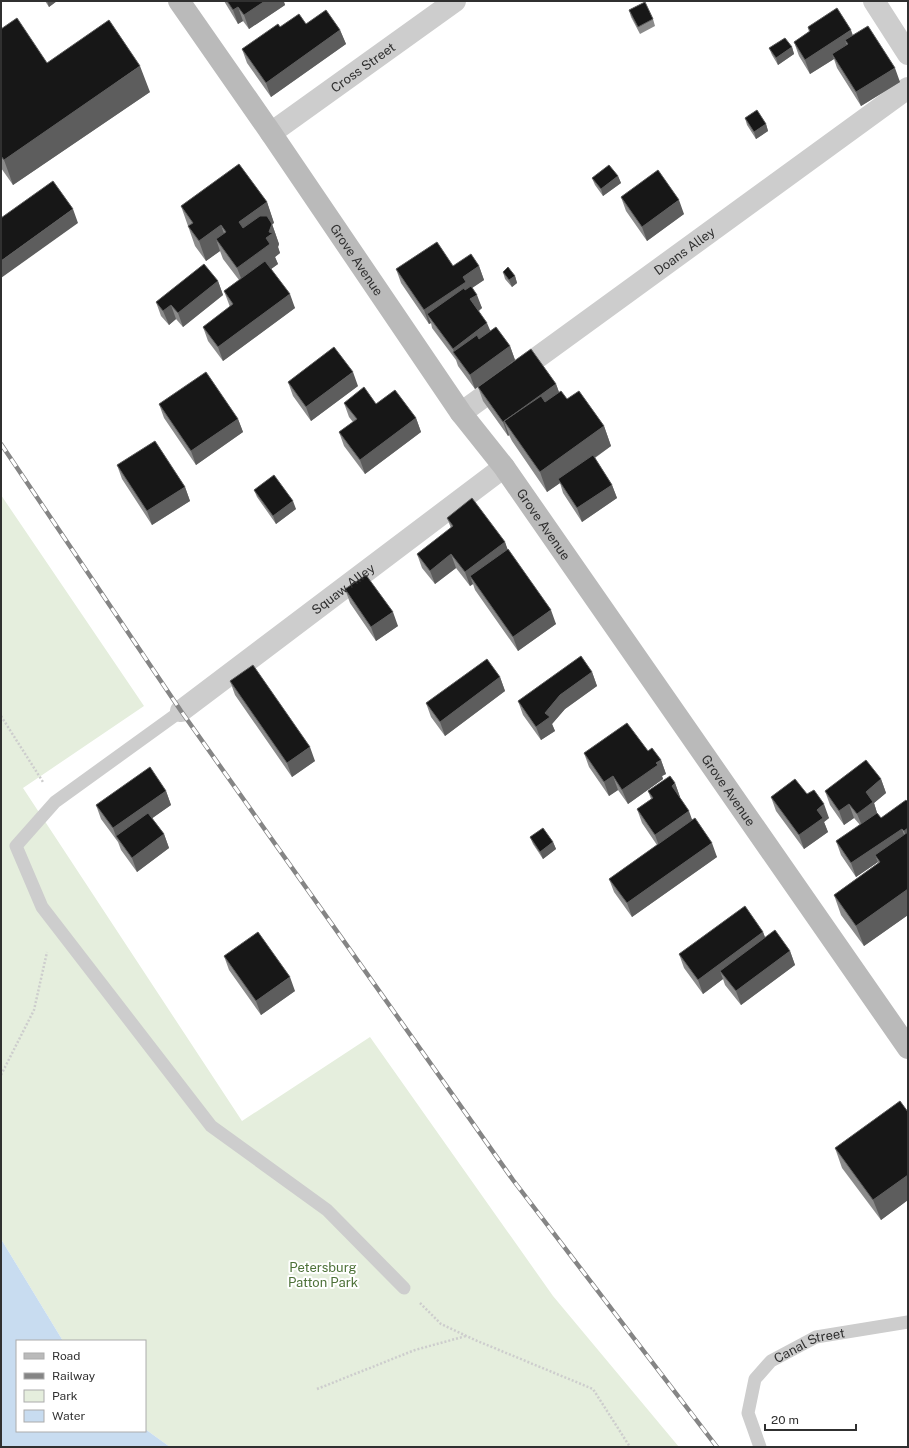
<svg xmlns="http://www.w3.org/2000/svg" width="909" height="1448" font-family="'Public Sans',sans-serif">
	<rect width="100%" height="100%" fill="#fff"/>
	<!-- green -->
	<path fill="#e5eedd" d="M1,495l143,211 -121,82 219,333 128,-84 183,259 126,151h-509l-25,-18v-88h-82l-62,-102z"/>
	<!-- water -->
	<path fill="#c8dcf0" d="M1,1239l62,102h-46v90h128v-2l25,18h-169z"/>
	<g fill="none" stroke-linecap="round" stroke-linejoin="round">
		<!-- path -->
		<path stroke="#cdcdcd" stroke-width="2.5" stroke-dasharray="2 2" stroke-linecap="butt" d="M1,716l42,66
			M1,1075l33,-65 13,-58
			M420,1303l21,21 34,16 118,49 37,58
			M317,1389l98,-39 51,-14"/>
		<!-- service -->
		<g stroke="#cdcdcd" stroke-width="13">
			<path d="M181,711l-126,91 -39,44 26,61 169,219 116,84 77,78"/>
			<path id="s1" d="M760,1447l-12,-34 7,-34 16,-18 45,-24 92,-15"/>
		</g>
		<!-- minor -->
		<g stroke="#cdcdcd" stroke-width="22">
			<path d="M874,1l34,53"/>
			<path id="s2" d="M271,133l184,-132"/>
			<path id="s3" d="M461,413l447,-325"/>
			<path id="s4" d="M181,711l323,-244"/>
		</g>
		<!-- secondary -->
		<path stroke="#bababa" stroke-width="22" id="s5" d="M179,1l92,132 190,280 43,54 404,581"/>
		<!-- rail casing -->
		<g stroke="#858585" stroke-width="4.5">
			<path id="rail" d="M1,444l180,267 332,469 204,267"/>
		</g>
		<!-- rail -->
		<use href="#rail" stroke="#fff" stroke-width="3" stroke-dasharray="9" stroke-linecap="butt"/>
	</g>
	<!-- wall -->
	<path fill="#8b8b8b" d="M45,1h12l-8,6z
		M224,1h62l-2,1 1,3 -36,24 -6,-8 -5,3z
		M629,10l24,9 2,7 -15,8 -9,-17z
		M306,24l34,6 6,14 -75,53 -24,-34 -5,-14 38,-22z
		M808,27l45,9 47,46 -39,24 -24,-38 -3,-9 -24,15 -11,-18 -5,-14 15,-10z
		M1,29l46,34 103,29 -137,93 -12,-17z
		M792,47l2,7 -16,11 -6,-10 -3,-7z
		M745,118l21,6 2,7 -12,8 -9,-14z
		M618,176l3,7 -18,13 -8,-11 -3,-7z
		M621,197l63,17 -37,27 -21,-30z
		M267,202l7,21 -2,1 7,20 -1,3 2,6 -5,4 3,7 -7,5 24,39 -72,53 -15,-20 -5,-14 27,-20 -6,-16 15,-11 -16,-21 -3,-8 -14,10 -11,-15 -14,-40z
		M453,266h26l5,14 -12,8 10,20 -3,3 11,20 20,15 5,14 -40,29 -17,-23 -2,-6 -24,-32 -1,-5 -2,1 -28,-41 -5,-14z
		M503,272l12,4 2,7 -5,4 -7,-8z
		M218,281l5,14 -40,32 -7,-8 -7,6 -8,-9 -5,-14z
		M288,382l70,4 -47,35 -18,-25z
		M556,384l3,8 8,7 37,27 7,20 -16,12 17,27 5,13 -35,24 -19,-29 -3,-10 -13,9 -35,-51 -3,-6 -1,1 -25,-35 -5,-14z
		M344,403l32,1 40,14 5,14 -56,42 -21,-28 -5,-14 14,-10 -4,-5z
		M159,404l79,15 5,13 -47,33 -32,-47z
		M117,465l68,22 5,14 -38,24 -30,-46z
		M254,490l42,19 -20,15 -19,-27z
		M447,518l58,24 2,7 49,75 -38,27 -43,-61 -2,-6 -3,2 -14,-18 -21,16 -13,-16 -5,-14 34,-26z
		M345,589l53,37 -22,15 -26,-38z
		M592,672l5,14 -32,23 -13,15 3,7 -14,9 -18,-25 -5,-14z
		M500,677l5,14 -60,45 -14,-19 -5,-14z
		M230,681l85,80 -23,16 -57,-82z
		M648,751l13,9 5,14 -4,2 1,3 -35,25 -10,-14 -9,6 -20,-29 -5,-14z
		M881,779l5,14 -12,10 3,10 4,5 27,-16v113l-44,31 -23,-31 -7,-20 44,-32v-1l-22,15 -15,-22 -5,-14 24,-16 -6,-7 -10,7 -14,-20 -5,-14z
		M675,783l5,14v1l12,22 25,37 -85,60 -18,-25 -5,-13 48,-34 -15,-22 -5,-14 14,-10 -3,-8z
		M166,791l5,14 -19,13 12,16 5,14 -32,24 -16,-22 -3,-8 -17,-23 -5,-14z
		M807,794l22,24 -5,4 4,10 -24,17 -28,-38 -5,-14z
		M530,837l23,5 3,7 -13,10 -10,-15z
		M763,932l2,5 25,14 5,14 -54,40 -16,-20 -2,-6 -20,15 -19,-26 -5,-14z
		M224,956l71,35 -34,24 -32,-45z
		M908,1112v88l-27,20 -39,-52 -7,-20z"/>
	<!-- shaded-wall -->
	<path fill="#5d5d5d" d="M47,1h10l-8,6z
		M265,1h21l-2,1 1,3 -36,24 -5,-14z
		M238,7l5,14 -5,3 -5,-14z
		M340,30l6,14 -75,53 -5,-14z
		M851,30l5,14h-8l-3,-4 3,9 -16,5 2,5 -24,15 -5,-14z
		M792,47l2,7 -16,11 -2,-7z
		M140,66l10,26 -137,93 -9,-25z
		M895,68l5,14 -39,24 -5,-14z
		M766,124l2,7 -12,8 -2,-7z
		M618,176l3,7 -18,13 -2,-7z
		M679,200l5,14 -37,27 -5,-14z
		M267,202l7,21 -28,19 -7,-20z
		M73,209l5,14 -77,55v-17z
		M272,224l7,20 -1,3 2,6 -5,4 3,7 -33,24 -8,-20 32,-36z
		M221,225l7,20 -12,-6 4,12 -14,10 -7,-20z
		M479,266l5,14 -15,10 -42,24 4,9 -2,1 -5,-14 39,-33z
		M515,276l2,7 -5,4 -3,-7z
		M218,281l5,14 -40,32 -5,-14z
		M290,294l5,14 -72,53 -5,-14z
		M477,295l5,13 -7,5 -5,-14z
		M171,305l5,14 -7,6 -6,-14z
		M487,323l6,14 -38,18 -2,-6z
		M510,346l5,14 -40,29 -5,-14z
		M353,372l5,14 -47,35 -5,-14z
		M556,384l5,14 -57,23 5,14 -1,1 -5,-14z
		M416,418l5,14 -56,42 -5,-14z
		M238,419l5,13 -47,33 -5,-14z
		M604,426l7,20 -51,36 -2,-3 2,4 -13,9 -7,-20z
		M612,485l5,13 -35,24 -5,-14z
		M185,487l5,14 -38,24 -5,-14z
		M293,501l3,8 -20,15 -3,-8z
		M505,542l5,14 -40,20 3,8 -3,2 -5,-14z
		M451,554l5,14 -21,16 -5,-13z
		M551,610l5,14 -38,27 -5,-14z
		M393,612l5,14 -22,15 -5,-14z
		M592,672l5,14 -32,23 -13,15 3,7 -14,9 -5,-13 9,-14 15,-18z
		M500,677l5,14 -60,45 -5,-14z
		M310,747l5,14 -23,16 -5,-14z
		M661,760l5,14 -4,2 1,3 -35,25 -6,-14z
		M613,776l5,14 -9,6 -5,-14z
		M881,779l5,14 -12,10 4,13 -15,12 -6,-14 9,-22z
		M675,783l5,14 -3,3 -5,-14z
		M166,791l5,14 -51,36 -4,-5 2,6 -5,-14z
		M824,804l5,14 -5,4 4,10 -24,17 -5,-14 18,-25z
		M849,804l5,14 -10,7 -5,-14z
		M689,811l5,14 -34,24 -5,-14z
		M908,828v15l-4,-12z
		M902,829l5,14 -32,12 3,7 -22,15 -5,-14z
		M164,834l5,14 -32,24 -5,-14z
		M553,842l3,7 -13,10 -3,-7z
		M712,843l5,14 -85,60 -5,-14z
		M908,889v26l-44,31 -8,-20z
		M763,932l5,14 -48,25 3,8 -20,15 -5,-14z
		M790,951l5,14 -54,40 -5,-14z
		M290,977l5,14 -34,24 -5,-14z
		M908,1175v25l-27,20 -8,-20z"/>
	<!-- building -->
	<path fill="#171717" stroke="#5d5d5d" d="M227,1h38l-21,14 -6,-8 -5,3z
		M645,2l8,17 -15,8 -9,-17z
		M837,8l14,22 -46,30 -11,-18 16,-11 -2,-4z
		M326,10l14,20 -74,53 -24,-34 36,-25 2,3 19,-13 7,10z
		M17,18l30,45 62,-43 31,46 -136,94 -3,-4v-127z
		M868,26l27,42 -39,24 -24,-38 16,-10 -3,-4z
		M785,38l7,9 -16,11 -7,-10z
		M757,110l9,14 -12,8 -9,-14z
		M239,164l28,38 -28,20 4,6 17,-12h7l5,8 -3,8 4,1 -7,5 4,6 -33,24 -21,-29 10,-7 -5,-7 -22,16 -11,-15 5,-3 -12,-17z
		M609,165l9,11 -17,13 -9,-11z
		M658,170l21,30 -37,27 -21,-30z
		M53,181l20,28 -72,52v-43z
		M437,242l16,24 18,-12 8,12 -16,11 3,5 -42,28 -28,-41z
		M265,261l25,33 -72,53 -15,-20 30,-23 -9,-13z
		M204,264l14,17 -40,32 -7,-8 -8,6 -7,-9z
		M508,267l7,9 -6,4 -6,-8z
		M471,286l6,9 -7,4 17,24 -34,26 -26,-35 37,-26 1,2z
		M496,327l14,19 -40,29 -17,-23 24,-17 2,4z
		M334,347l19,25 -47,35 -18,-25z
		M531,349l25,35 -53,38 -25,-35z
		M206,372l32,47 -47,32 -32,-47z
		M364,387l12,17 19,-14 21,28 -56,42 -21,-28 18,-13 -13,-16z
		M561,391l6,8 12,-8 25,35 -64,46 -36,-51 37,-25 4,6z
		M155,441l30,46 -38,24 -30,-46z
		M593,455l19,30 -35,23 -19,-29z
		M274,475l19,26 -20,15 -19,-26z
		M472,498l33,44 -40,30 -14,-18 -21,17 -13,-17 36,-28 -6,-8z
		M508,549l43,61 -38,27 -43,-61z
		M366,575l27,37 -22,15 -26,-38z
		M581,656l11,16 -32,23 -15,18 5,4 -14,10 -18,-26z
		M487,659l13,18 -60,45 -14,-19z
		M253,665l57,82 -23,16 -57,-82z
		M627,723l21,28 4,-3 9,12 -5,3 2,2 -36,25 -9,-14 -9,6 -20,-29z
		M866,760l15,19 -15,13 7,10 -16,12 -8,-10 -10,7 -14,-20z
		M150,767l16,24 -53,37 -17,-23z
		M670,776l5,7 -3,3 17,25 -34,24 -18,-26 16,-11 -5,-7z
		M795,779l12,15 7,-4 10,14 -7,6 6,8 -24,17 -28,-38z
		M906,800l2,2v26l-4,3 -2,-2 -51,34 -15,-22 41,-28 4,5z
		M148,813l16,21 -32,24 -16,-22z
		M695,818l17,25 -85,60 -18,-24z
		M543,828l10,14 -13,10 -10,-15z
		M908,832v57l-52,37 -22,-31 46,-33 -5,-7z
		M745,906l18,26 -65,48 -19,-26z
		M775,930l15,21 -54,40 -16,-20z
		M258,932l32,45 -34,24 -32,-45z
		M900,1101l8,11v63l-35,25 -38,-52z"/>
	<g text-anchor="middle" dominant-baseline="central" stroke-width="4" stroke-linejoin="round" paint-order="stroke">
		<!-- street labels -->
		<g font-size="13" fill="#303030" stroke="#fff">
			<text stroke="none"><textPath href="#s2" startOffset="113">Cross Street</textPath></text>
			<text stroke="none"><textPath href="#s3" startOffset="276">Doans Alley</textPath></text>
			<text stroke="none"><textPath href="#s5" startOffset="314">Grove Avenue</textPath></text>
			<text stroke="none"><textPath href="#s5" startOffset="638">Grove Avenue</textPath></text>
			<text stroke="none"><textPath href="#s4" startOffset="203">Squaw Alley</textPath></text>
			<text stroke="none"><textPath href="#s5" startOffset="962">Grove Avenue</textPath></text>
			<text stroke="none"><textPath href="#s1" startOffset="137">Canal Street</textPath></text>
		</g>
		<!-- park labels -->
		<g font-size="13" fill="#4d7138" stroke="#fff">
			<text x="323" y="1267">Petersburg<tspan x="323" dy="15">Patton Park</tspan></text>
		</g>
	</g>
	<!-- border -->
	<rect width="909" height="1448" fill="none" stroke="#303030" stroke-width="4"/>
	<!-- legend -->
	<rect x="16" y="1340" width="130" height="92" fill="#ffffff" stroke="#acacac"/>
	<rect x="24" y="1353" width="20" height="6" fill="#bababa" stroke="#acacac"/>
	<text x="52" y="1360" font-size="12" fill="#303030">Road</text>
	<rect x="24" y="1373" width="20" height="6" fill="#858585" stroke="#acacac"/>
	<text x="52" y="1380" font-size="12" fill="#303030">Railway</text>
	<rect x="24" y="1390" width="20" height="12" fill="#e5eedd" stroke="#acacac"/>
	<text x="52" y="1400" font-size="12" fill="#303030">Park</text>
	<rect x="24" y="1410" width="20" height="12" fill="#c8dcf0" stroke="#acacac"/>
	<text x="52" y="1420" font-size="12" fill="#303030">Water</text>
	<!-- scale -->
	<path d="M765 1424v6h91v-6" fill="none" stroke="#303030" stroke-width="2"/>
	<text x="771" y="1424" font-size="12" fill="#303030" stroke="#ffffff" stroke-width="3" paint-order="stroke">20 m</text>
</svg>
